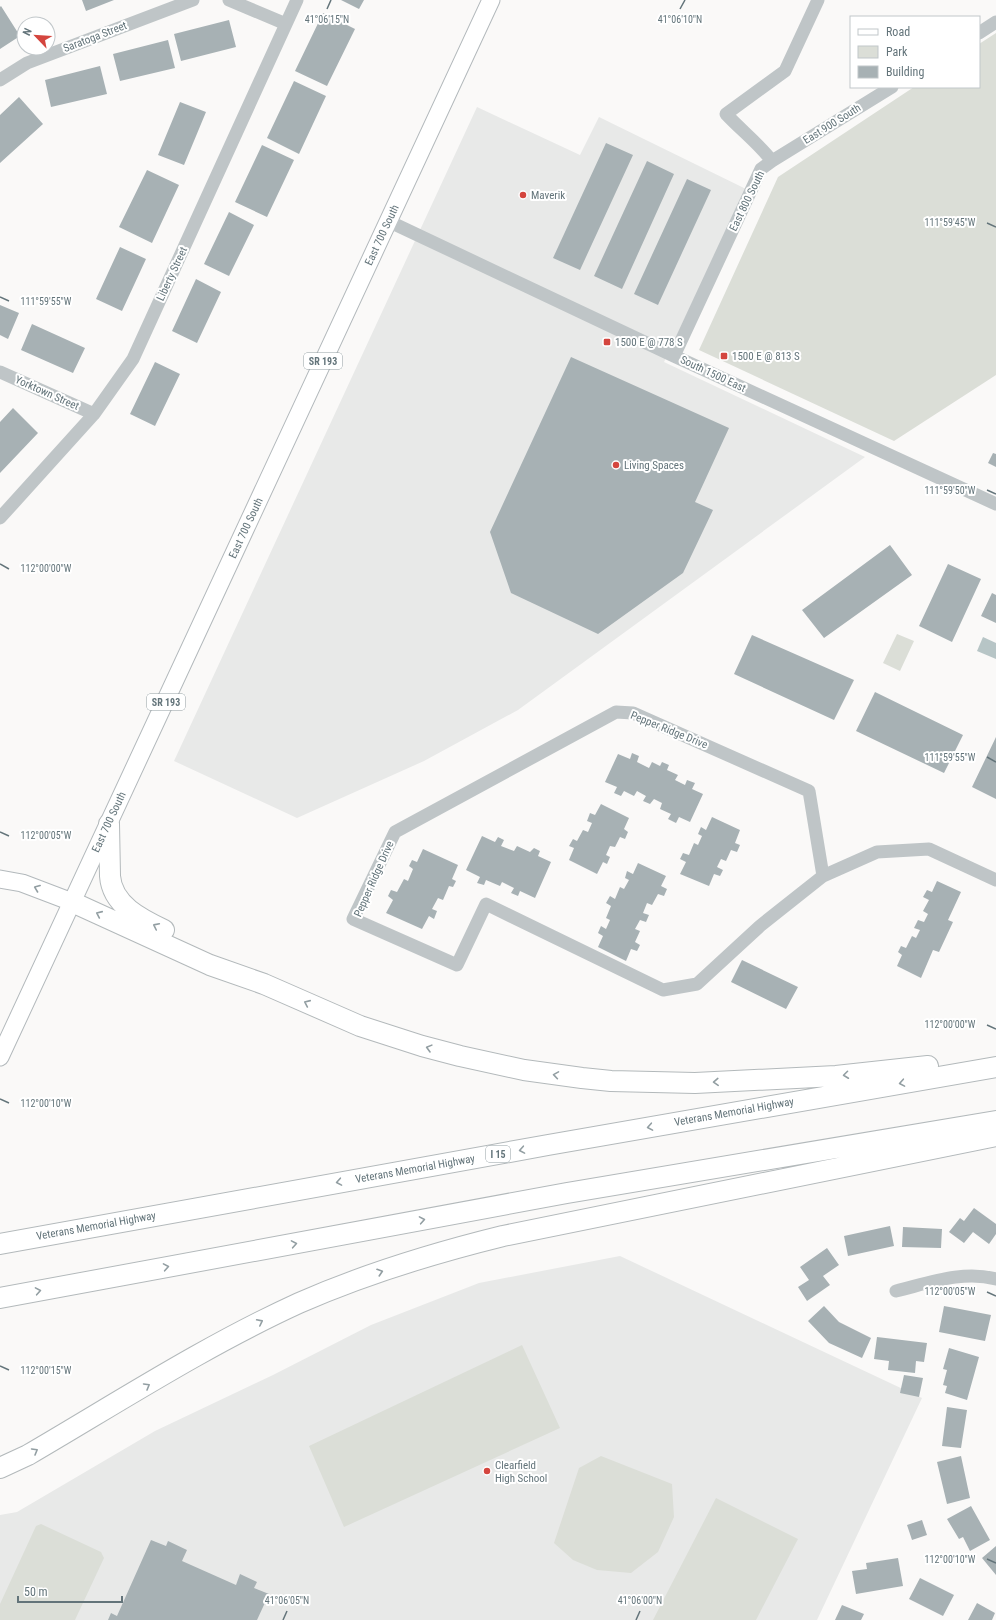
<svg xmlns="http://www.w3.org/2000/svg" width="996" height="1620" font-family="'Roboto Condensed',sans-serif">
	<rect width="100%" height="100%" fill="#faf9f8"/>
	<!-- built -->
	<path fill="#e8e9e8" d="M477,107l103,48 19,-38 147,72 -82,173 201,95 -347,253 -94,51 -127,57 -123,-57z
		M620,1256l302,142 -105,222h-817v-105l17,-3 138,-81 118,-56 98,-50 108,-42z"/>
	<!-- green -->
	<path fill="#dbded7" d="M996,33v342l-102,66 -195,-91 79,-173 136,-90h65v-43z
		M897,634l17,7 -14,30 -17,-8z
		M522,1345l38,83 -216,99 -35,-81z
		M601,1456l71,28 2,33 -16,35 -27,21 -34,-3 -24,-10 -19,-17 25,-75z
		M716,1498l82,41 -42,81h-103z
		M41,1524l60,28 3,6 -29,62h-75v-16l36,-78z"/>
	<!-- water -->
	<path fill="#b7c5c6" d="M983,637l13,6v16l-19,-8z"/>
	<!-- building -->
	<path fill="#a7b1b4" d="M82,0h32l-28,11z
		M341,0h23l-5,9z
		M1,6l19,30 -20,13v-42z
		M323,13l32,16 -28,57 -32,-15z
		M229,20l7,27 -55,14 -7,-27z
		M168,40l7,28 -55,13 -7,-27z
		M100,66l7,28 -56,13 -6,-27z
		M294,81l32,15 -27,58 -32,-16z
		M19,97l24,27 -43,39v-48z
		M180,102l26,10 -22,53 -26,-10z
		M606,143l27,12 -53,115 -27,-12z
		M262,145l32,15 -27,57 -32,-15z
		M647,161l27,13 -52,115 -28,-13z
		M147,170l32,15 -27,58 -33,-16z
		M687,179l24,11 -53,115 -24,-11z
		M229,212l25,13 -25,51 -25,-12z
		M120,247l26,12 -24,52 -26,-12z
		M196,279l25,13 -24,51 -25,-12z
		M0,305l19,8 -11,26 -8,-4z
		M32,324l53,24 -12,25 -52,-23z
		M571,357l158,71 -34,74 18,8 -30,63 -85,61 -87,-41 -21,-61z
		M155,362l25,12 -25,52 -25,-12z
		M13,408l25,25 -38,40v-51z
		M993,453l3,1v13l-8,-4z
		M890,545l22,30 -88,63 -22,-28z
		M948,564l33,15 -29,63 -33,-16z
		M992,593l4,2v28l-15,-7z
		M752,635l102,45 -20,40 -100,-46z
		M875,692l88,43 -19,38 -88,-42z
		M996,737v62l-24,-12z
		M632,753l7,3 -2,6 12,6 3,-6 8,4 2,-4 7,3 -2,5 11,5 -3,5 10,5 2,-5 8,3 -3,6 11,5 -13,28 -11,-5 -3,6 -8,-4 3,-5 -11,-5 2,-6 -8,-4 -4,5 -7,-3 3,-5 -9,-5 -3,5 -10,-5 -3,5 -7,-3 3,-6 -12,-5 13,-28 12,5z
		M601,804l28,14 -5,11 4,3 -3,7 -5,-2 -5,10 -5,-1 -4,9 4,2 -3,7 -4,-2 -6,12 -28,-14 5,-12 -5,-2 4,-7 4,2 6,-11 5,2 4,-9 -5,-2 3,-8 5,2z
		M712,817l28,13 -5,13 5,2 -3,7 -6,-2 -5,11 -5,-2 -4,8 6,3 -3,6 -6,-2 -5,12 -29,-12 6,-12 -6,-3 3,-6 6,2 5,-12 4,2 4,-9 -4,-2 3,-7 5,3z
		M482,836l13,6 3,-5 6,3 -3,6 13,5 3,-5 13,6 4,-4 6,3 -2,5 13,6 -16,36 -15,-7 -2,5 -7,-3 3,-5 -12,-6 -2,4 -14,-6 -2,5 -7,-2 3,-6 -14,-7z
		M423,849l35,16 -6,14 4,2 -3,6 -4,-1 -6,14 -5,-2 -6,11 5,2 -3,8 -5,-3 -7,13 -36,-16 7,-13 -5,-4 3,-6 6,2 7,-13 4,2 5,-12 -4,-3 3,-6 5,2z
		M638,863l28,13 -5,10 6,3 -3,7 -6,-2 -6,11 -5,-2 -4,10 6,2 -3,7 -6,-2 -5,9 5,2 -5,11 5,3 -3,6 -6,-2 -5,12 -28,-14 5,-11 -5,-3 3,-7 5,3 4,-9 -4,-2 5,-12 -5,-3 4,-7 5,3 5,-12 4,2 5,-9 -4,-2 2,-7 6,3z
		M937,881l24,11 -13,28 5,2 -14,30 -6,-2 -12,28 -24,-12 5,-11 -4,-3 3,-6 5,2 6,-12 4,2 4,-8 -6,-2 4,-8 6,2 4,-8 -5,-3 6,-11 -6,-3 4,-7 5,2z
		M742,960l56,27 -12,22 -55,-27z
		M974,1208l22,16v10l-7,10 -16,-12 -9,11 -15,-11 11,-14 4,3z
		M890,1226l4,20 -46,10 -4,-20z
		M903,1227l39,2 -1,19 -39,-1z
		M827,1248l12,17 -16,11 7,9 -23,16 -9,-14 11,-7 -9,-13z
		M824,1306l15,16 32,16 -9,20 -33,-15 -21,-22z
		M944,1306l47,9 -6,26 -46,-9z
		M877,1337l50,6 -3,19 -8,-1 -1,12 -27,-3 1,-9 -15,-2z
		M949,1348l30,9 -12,43 -22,-7 2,-7 -4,-1 4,-15 -4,-1z
		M904,1375l19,3 -4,19 -19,-4z
		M947,1407l20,3 -6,38 -19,-2z
		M961,1456l9,42 -23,6 -10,-42z
		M971,1506l19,34 -20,11 -7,-14 -4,2 -12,-20z
		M922,1520l5,15 -15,5 -5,-15z
		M151,1540l15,6 2,-5 19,9 -5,11 54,24 4,-11 17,8 -3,6 15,6 -12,26h-149l3,-7 6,3z
		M996,1546v29l-14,-17z
		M898,1558l5,28 -47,8 -4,-23 15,-2 -1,-6z
		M920,1578l34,17 -11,21 -34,-17z
		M977,1603l18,10 -3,7h-24z
		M842,1605l22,9 -3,6h-26z"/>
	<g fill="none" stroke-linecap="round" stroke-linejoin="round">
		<!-- major casing -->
		<g stroke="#b3b9bc" stroke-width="19">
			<path id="major" d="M0,879l22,4 50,19
				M0,1057l491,-1057"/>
		</g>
		<!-- highway casing -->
		<g stroke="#b3b9bb" stroke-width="22">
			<path id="highway" d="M109,824l1,52c2,29 31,43 54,54
				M72,902l138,63 54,19 96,42 62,20 38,10 64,14 58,8 29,3 84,2 141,-7 92,-10
				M0,1244l548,-99 448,-78
				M0,1298l567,-105 429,-72
				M0,1468l28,-13c89,-52 177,-109 271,-152 66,-29 135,-50 204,-67l493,-100"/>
		</g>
		<!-- minor -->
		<path stroke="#bfc5c7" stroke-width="13" d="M229,0l57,24
			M979,33l17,-11
			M0,80l27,-17 166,-63
			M772,161l120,-74
			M388,221l286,135 322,148
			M674,356l87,-187 11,-8c-13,-17 -31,-31 -46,-47l59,-43 33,-71
			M0,372l94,42
			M0,518l94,-104 39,-55 164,-359
			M823,876l-14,-85 -176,-78 -17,-1 -221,120 -42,87 104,46 29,-61 177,86 34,-6 63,-58 63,-50 54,-24 52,-3 67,31
			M896,1291c33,-8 67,-21 100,-12"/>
		<!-- major -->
		<use href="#major" stroke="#fff" stroke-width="17"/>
		<!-- highway -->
		<use href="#highway" stroke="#fff" stroke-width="20"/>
	</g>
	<!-- one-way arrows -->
	<defs><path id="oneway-chevron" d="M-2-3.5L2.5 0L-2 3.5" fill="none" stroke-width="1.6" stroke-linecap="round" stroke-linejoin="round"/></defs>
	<g stroke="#929ea2">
		<use href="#oneway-chevron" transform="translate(37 888) rotate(-159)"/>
		<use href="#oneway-chevron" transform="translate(99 914) rotate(-156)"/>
		<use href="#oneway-chevron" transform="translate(156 926) rotate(-154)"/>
		<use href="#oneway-chevron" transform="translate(307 1003) rotate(-156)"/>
		<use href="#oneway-chevron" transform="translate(429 1048) rotate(-165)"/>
		<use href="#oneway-chevron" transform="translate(556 1075) rotate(-171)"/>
		<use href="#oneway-chevron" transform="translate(846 1075) rotate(173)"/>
		<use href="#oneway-chevron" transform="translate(716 1082) rotate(177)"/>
		<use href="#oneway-chevron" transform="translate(902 1083) rotate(170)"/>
		<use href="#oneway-chevron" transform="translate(650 1127) rotate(170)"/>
		<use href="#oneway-chevron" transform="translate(522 1150) rotate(170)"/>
		<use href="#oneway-chevron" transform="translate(339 1182) rotate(170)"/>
		<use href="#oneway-chevron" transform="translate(422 1220) rotate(-10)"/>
		<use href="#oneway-chevron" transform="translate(294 1244) rotate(-10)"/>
		<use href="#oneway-chevron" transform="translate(166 1267) rotate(-10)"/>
		<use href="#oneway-chevron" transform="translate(380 1272) rotate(-18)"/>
		<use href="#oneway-chevron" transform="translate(38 1291) rotate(-10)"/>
		<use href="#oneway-chevron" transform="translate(260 1322) rotate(-27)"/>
		<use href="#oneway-chevron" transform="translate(147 1386) rotate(-30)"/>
		<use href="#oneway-chevron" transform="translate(35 1451) rotate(-30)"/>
	</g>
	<!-- ticks -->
	<path fill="none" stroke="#63747a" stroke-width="1.5" d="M327,9l4,-9M680,9l5,-9M987,223l9,4M0,297l9,4M987,490l9,4M0,564l9,5M987,757l9,5M0,832l9,4M987,1025l9,4M0,1099l9,4M987,1292l9,4M0,1366l9,4M987,1559l9,4M283,1620l4,-9M636,1620l4,-9"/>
	<!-- markers -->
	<g fill="#d4453e" stroke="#fff" stroke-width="1.5">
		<circle cx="523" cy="195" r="4"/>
		<rect x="603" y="338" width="8" height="8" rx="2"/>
		<rect x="720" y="352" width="8" height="8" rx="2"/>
		<circle cx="616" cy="465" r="4"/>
		<circle cx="487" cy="1471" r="4"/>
	</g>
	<g text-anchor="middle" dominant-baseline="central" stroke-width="4" stroke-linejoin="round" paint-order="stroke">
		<!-- shield labels -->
		<g fill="#fff" stroke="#929ea2" stroke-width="1">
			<rect x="304" y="353" width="38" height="16" rx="3"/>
			<rect x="147" y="694" width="38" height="16" rx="3"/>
			<rect x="486" y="1146" width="24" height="16" rx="3"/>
		</g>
		<g font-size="10" font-weight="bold" fill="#63747a">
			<text x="323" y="361">SR 193</text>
			<text x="166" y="702">SR 193</text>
			<text x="498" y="1154">I 15</text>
		</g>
		<!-- street labels -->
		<g font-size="11" fill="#63747a" stroke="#fff">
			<text transform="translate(95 37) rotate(-21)">Saratoga Street</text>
			<text transform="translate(832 124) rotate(-32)">East 900 South</text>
			<text transform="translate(747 201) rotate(-64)">East 800 South</text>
			<text transform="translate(382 235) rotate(-65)">East 700 South</text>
			<text transform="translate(172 274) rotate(-65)">Liberty Street</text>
			<text transform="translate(713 374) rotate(25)">South 1500 East</text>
			<text transform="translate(47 393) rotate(24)">Yorktown Street</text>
			<text transform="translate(246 528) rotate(-65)">East 700 South</text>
			<text transform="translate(669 730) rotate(22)">Pepper Ridge Drive</text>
			<text transform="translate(109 822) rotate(-65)">East 700 South</text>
			<text transform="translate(374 879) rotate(-66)">Pepper Ridge Drive</text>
			<text transform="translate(734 1112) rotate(-10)">Veterans Memorial Highway</text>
			<text transform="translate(415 1169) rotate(-10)">Veterans Memorial Highway</text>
			<text transform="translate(96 1226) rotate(-10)">Veterans Memorial Highway</text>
		</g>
		<!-- poi labels -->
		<g font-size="11" fill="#63747a" stroke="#fff" text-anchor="start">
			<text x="531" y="195">Maverik</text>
			<text x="615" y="342">1500 E @ 778 S</text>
			<text x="732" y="356">1500 E @ 813 S</text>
			<text x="624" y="465">Living Spaces</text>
			<text x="495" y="1465">Clearfield<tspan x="495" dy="13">High School</tspan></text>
		</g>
	</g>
	<g font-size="10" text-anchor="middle" fill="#63747a" stroke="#fff" stroke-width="4" stroke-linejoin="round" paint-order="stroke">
		<text x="327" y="23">41°06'15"N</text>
		<text x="680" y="23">41°06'10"N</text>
		<text x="950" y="226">111°59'45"W</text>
		<text x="46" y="305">111°59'55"W</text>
		<text x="950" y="494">111°59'50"W</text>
		<text x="46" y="572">112°00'00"W</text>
		<text x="950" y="761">111°59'55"W</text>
		<text x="46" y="839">112°00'05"W</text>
		<text x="950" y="1028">112°00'00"W</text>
		<text x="46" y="1107">112°00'10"W</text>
		<text x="950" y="1295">112°00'05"W</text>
		<text x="46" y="1374">112°00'15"W</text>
		<text x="950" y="1563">112°00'10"W</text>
		<text x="287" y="1604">41°06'05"N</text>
		<text x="640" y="1604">41°06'00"N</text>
	</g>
	<!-- legend -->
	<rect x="850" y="16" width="130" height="72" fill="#ffffff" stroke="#c1c7ca"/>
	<rect x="858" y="29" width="20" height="6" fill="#ffffff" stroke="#c1c7ca"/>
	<text x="886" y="36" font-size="12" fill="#63747a">Road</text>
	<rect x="858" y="46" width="20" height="12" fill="#dbded7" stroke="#c1c7ca"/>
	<text x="886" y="56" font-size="12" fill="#63747a">Park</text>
	<rect x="858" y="66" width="20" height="12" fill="#a7b1b4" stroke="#c1c7ca"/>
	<text x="886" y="76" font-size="12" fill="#63747a">Building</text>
	<!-- north arrow -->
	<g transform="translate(36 36) rotate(295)"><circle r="19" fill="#ffffff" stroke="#c1c7ca"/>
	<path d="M0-3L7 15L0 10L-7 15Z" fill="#d4453e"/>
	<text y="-6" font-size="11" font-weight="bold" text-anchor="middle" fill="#63747a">N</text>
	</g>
	<!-- scale -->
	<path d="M18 1596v6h104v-6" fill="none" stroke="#63747a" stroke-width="2"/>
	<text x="24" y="1596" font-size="12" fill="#63747a" stroke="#ffffff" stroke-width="3" paint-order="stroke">50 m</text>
</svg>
